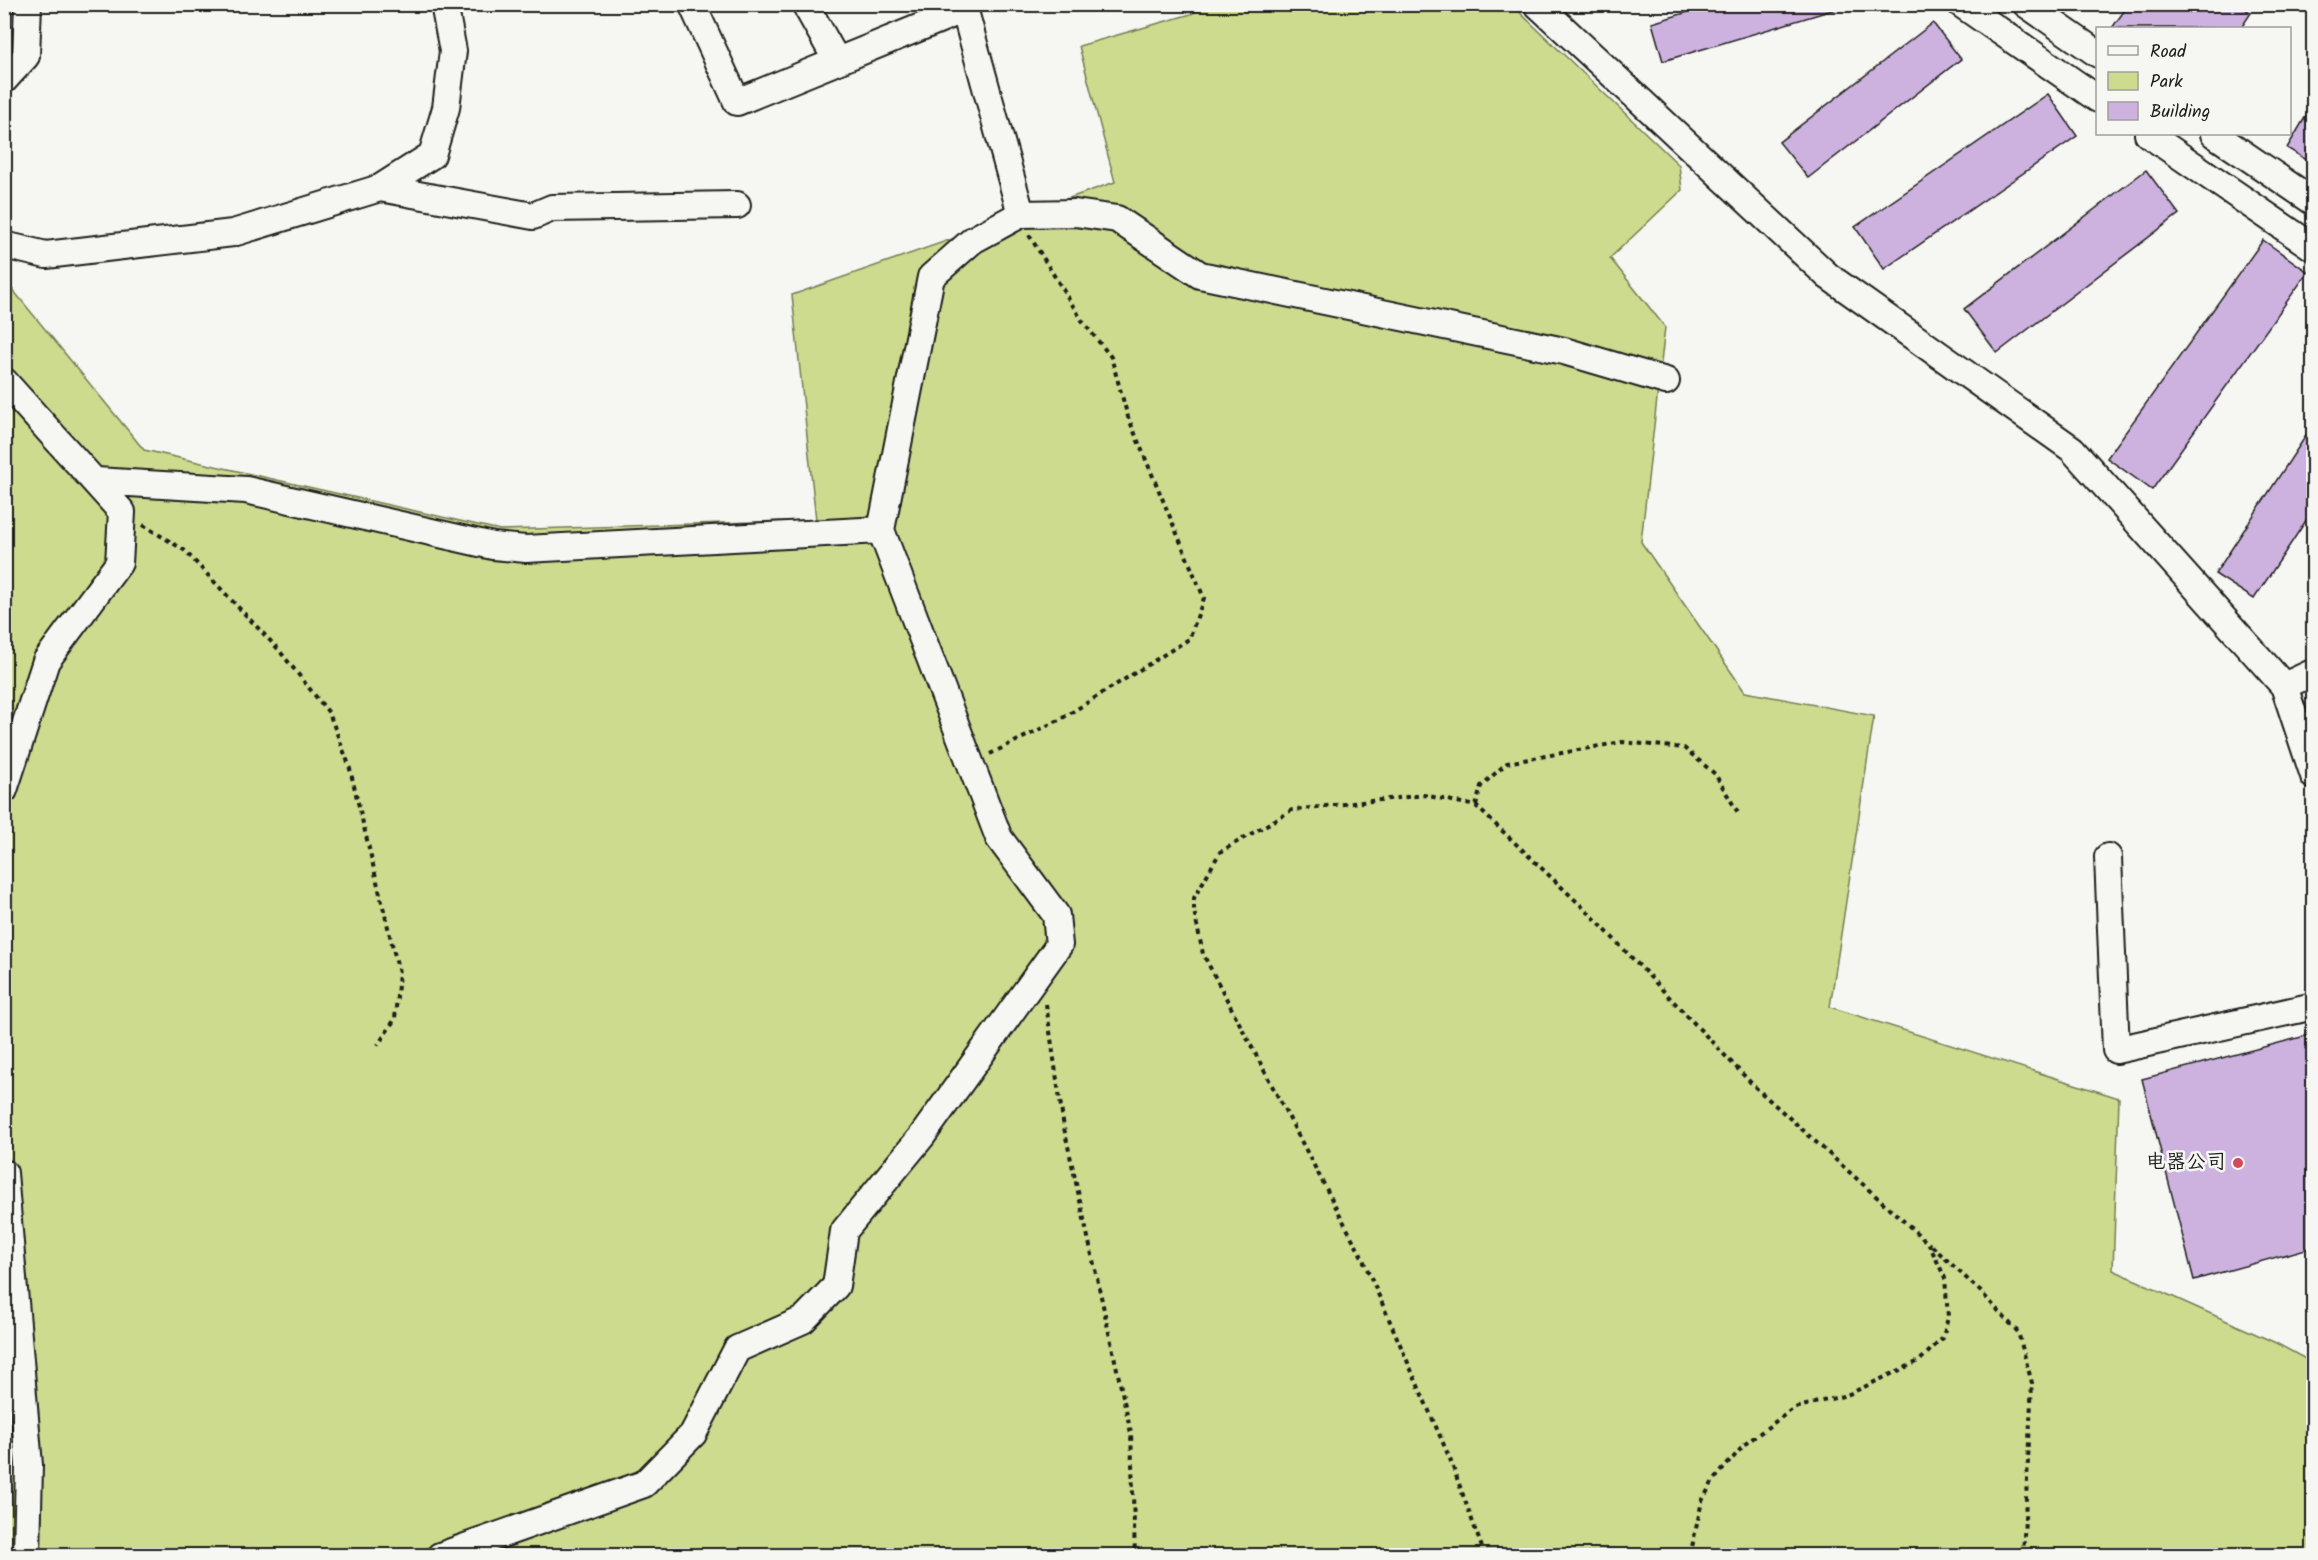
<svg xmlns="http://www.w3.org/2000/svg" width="2318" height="1560" font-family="Kalam,'LXGW WenKai TC',sans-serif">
	<rect width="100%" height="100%" fill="#f6f6f2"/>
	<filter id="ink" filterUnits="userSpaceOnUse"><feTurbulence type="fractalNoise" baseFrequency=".0167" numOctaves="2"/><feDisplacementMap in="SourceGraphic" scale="12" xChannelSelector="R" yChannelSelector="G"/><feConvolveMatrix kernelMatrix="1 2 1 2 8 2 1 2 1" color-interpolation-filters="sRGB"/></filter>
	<g filter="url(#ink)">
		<!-- green -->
		<path fill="#cddb8e" stroke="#747c55" stroke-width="1.5" d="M1206,5h306l167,160 3,25 -72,68 55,69 -24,215 104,150 129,24 -44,291 289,91 -6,172 163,73 37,20v192h-2308l-1,-1276 140,171 356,80 316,-10 -24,-225 323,-113 -36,-136 112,-32z"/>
		<!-- building -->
		<path fill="#cdb2e0" stroke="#1c1c1c" stroke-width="1.5" d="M1714,4h121l1,5 -173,52 -11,-38z
			M2129,4h109l13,9 -10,15h-129z
			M1933,23l28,36 -153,119 -29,-36z
			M2048,94l29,42 -193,133 -29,-42z
			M2313,104v60l-26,-16z
			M2146,170l33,44 -182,139 -33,-44z
			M2263,240l45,32 -156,218 -45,-32z
			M2313,425v85l-59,89 -39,-25z
			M2313,1034v213l-119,33 -52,-201z"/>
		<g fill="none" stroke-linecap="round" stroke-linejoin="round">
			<!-- minor casing -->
			<g stroke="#1c1c1c" stroke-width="30">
				<path id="minor" d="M692,4l45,98 228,-93 4,-5
					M805,4l32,57
					M963,4l58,210
					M1537,4l291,272 244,173 212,237 30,90
					M1961,4l137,95
					M2026,4l72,50
					M4,80l22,-24 2,-52
					M2148,134l166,114
					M2214,134l100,68
					M380,188l153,28 19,-8 185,-3
					M4,245l42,10 187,-22 147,-45 52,-33 14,-47 7,-57 -9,-47
					M4,381l118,131 -3,51 -73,98 -42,129
					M96,481l150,9 247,56 33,3 355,-19 50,-253 42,-37 48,-26 54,-1 42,6 83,56 364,76 102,30
					M2284,686l30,-14
					M2108,857l8,193 198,-44
					M4,1173l25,292 -2,91
					M440,1556l204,-72 49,-50 44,-85 66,-29 33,-34 8,-55 78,-95 137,-191 -3,-30 -57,-77 -118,-308"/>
			</g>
			<!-- path -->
			<path stroke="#1c1c1c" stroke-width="4" stroke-dasharray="4.5 4.5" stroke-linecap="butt" d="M143,525l41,25 94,99 51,64 20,52 50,208 -4,46 -17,26
				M990,754l71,-35 128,-80 15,-41 -76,-181 -17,-60 -28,-35 -54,-87
				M1476,806l5,-20 26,-23 115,-21 62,6 31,26 25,42
				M1046,1004l18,124 67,305 4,123
				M1932,1246l49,46 37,40 14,51 -9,173
				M1485,1556l-35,-97 -89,-204 -158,-301 -9,-43v-13l26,-46 72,-42 132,-15 52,11 116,110 162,170 175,158 16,34 3,39 -5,21 -24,23 -72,34 -53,13 -49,36 -32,37 -11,20 -12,55"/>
			<!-- minor -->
			<use href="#minor" stroke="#f6f6f2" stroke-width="26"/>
		</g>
	</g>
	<!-- markers -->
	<circle fill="#d1495b" stroke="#f6f6f2" stroke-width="2" cx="2238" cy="1163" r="6"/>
	<g text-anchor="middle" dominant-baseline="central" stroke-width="5" stroke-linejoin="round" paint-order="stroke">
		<!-- poi labels -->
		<g font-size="20" fill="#1c1c1c" stroke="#f6f6f2" text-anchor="end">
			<text x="2226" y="1163">电器公司</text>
		</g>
	</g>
	<!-- margin -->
	<rect width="2318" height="1560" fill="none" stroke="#f6f6f2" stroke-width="24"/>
	<rect x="12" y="12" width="2294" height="1536" fill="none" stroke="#1c1c1c" stroke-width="2" filter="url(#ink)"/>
	<!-- legend -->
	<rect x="2096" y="27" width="195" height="108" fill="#f6f6f2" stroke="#9f9f9c" stroke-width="1.5"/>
	<rect x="2108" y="46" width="30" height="9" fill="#f6f6f2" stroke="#9f9f9c" stroke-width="1.5"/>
	<text x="2150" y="57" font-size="18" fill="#1c1c1c">Road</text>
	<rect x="2108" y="72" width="30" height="18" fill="#cddb8e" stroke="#9f9f9c" stroke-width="1.5"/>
	<text x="2150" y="87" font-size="18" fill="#1c1c1c">Park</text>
	<rect x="2108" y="102" width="30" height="18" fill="#cdb2e0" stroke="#9f9f9c" stroke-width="1.5"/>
	<text x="2150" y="117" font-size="18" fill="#1c1c1c">Building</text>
</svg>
